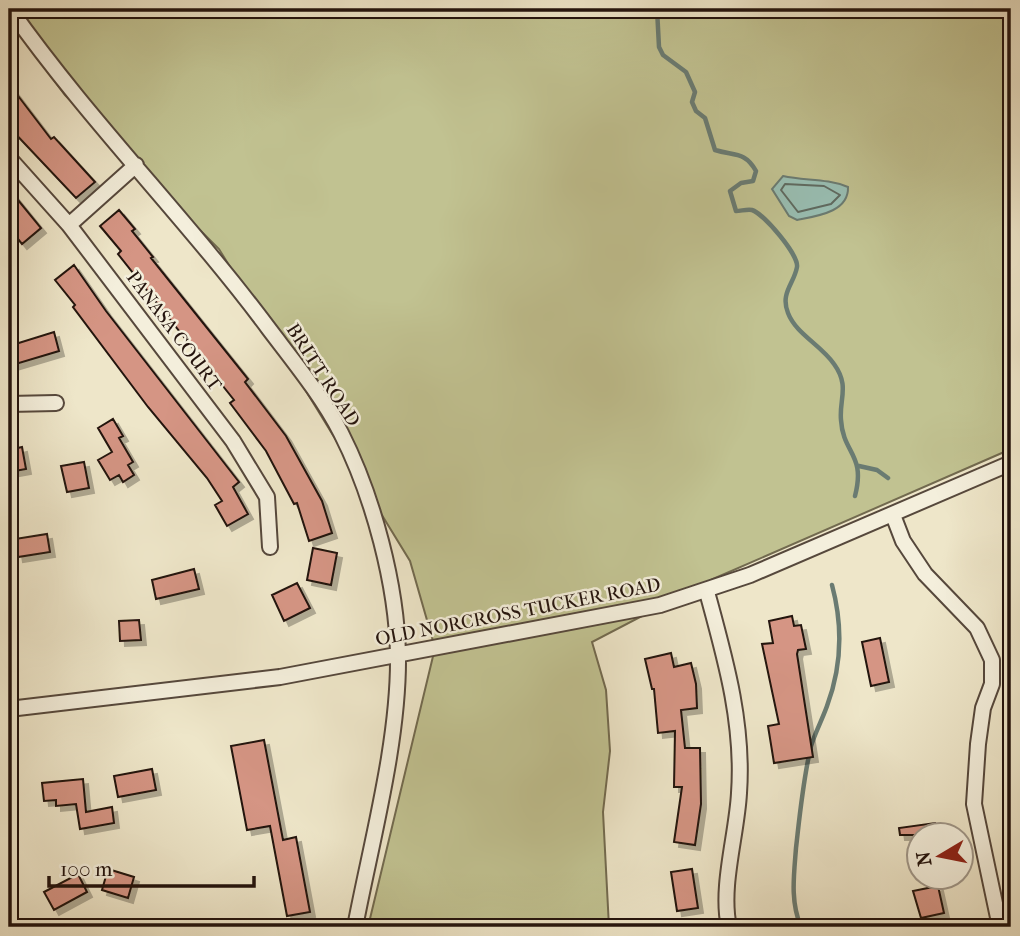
<svg xmlns="http://www.w3.org/2000/svg" width="1020" height="936" font-family="'IM FELL French Canon',serif">
	<defs>
		<filter id="shadow"><feDropShadow dx="5" dy="5" stdDeviation="0" flood-color="#0004"/></filter>
	</defs>
	<rect width="100%" height="100%" fill="#eee6c9"/>
	<filter id="stains"><feTurbulence type="fractalNoise" baseFrequency=".00286" numOctaves="4"/><feColorMatrix values="0 0 0 0 .2 0 0 0 0 .09 0 0 0 0 .02 0 0 0 .5 -.17"/></filter>
	<radialGradient id="worn" r=".72"><stop offset=".6" stop-color="#630" stop-opacity="0"/><stop offset="1" stop-color="#630" stop-opacity=".3"/></radialGradient>
	<!-- green -->
	<path fill="#c1c291" stroke="#726a4f" stroke-width="2" d="M9,9h1002v270l-4,3 4,9v158l-298,130 -121,63 14,48 4,61 -7,61 6,115h-241l67,-279 -25,-87 -191,-312 -154,-154 -56,-75z"/>
	<!-- water -->
	<path fill="#99c0b5" stroke="#6a7b72" stroke-width="2" d="M783,176c22,5 43,2 65,11 1,25 -31,29 -51,33l-8,-4 -17,-27z"/>
	<g fill="none" stroke-linecap="round" stroke-linejoin="round">
		<!-- shore -->
		<path stroke="#5e6a61" stroke-width="2" d="M785,184l39,2 16,9 -9,9 -33,8 -17,-22z"/>
		<!-- stream -->
		<path stroke="#6a7b72" stroke-width="4.5" d="M657,9l2,38 4,8 23,17 9,20 -3,10 4,9 9,7 10,32c19,6 30,1 41,21l-3,10 -12,2 -11,8 6,20c5,0 11,-2 16,-1 12,4 47,45 45,57 -3,17 -17,26 -9,46 8,21 33,32 46,51 16,22 5,35 7,56 2,34 25,34 14,76
			M859,466l18,4 11,8
			M801,927c-11,-26 -7,-52 -5,-79 4,-35 7,-68 15,-102 4,-13 11,-26 16,-40 15,-40 16,-80 5,-121"/>
	</g>
	<!-- building -->
	<path fill="#d59584" stroke="#23130d" stroke-width="2" filter="url(#shadow)" d="M9,84l42,55 3,-2 41,45 -19,16 -67,-71z
		M9,189l32,39 -19,16 -13,-16z
		M119,210l16,19 -3,2 21,26 -2,1 97,121 -3,3 41,54 36,65 10,32 -23,8 -12,-38 -3,1 -28,-53 -36,-48 4,-3 -116,-146 3,-3 -21,-25z
		M74,265l32,46 133,171 -6,5 15,27 -21,12 -12,-21 7,-4 -15,-23 -59,-71 -75,-100 2,-2 -20,-25z
		M54,332l5,19 -50,15v-20z
		M113,419l10,17 -4,2 14,24 -5,3 6,10 -11,7 -4,-7 -9,5 -12,-20 14,-8 -14,-24z
		M22,447l4,22 -17,3v-22z
		M84,462l5,26 -22,4 -6,-26z
		M47,534l3,18 -32,5 -3,-18z
		M313,548l24,5 -6,32 -24,-5z
		M194,569l5,20 -43,10 -4,-19z
		M297,583l13,25 -26,13 -12,-26z
		M792,616l2,10 7,-1 5,24 -8,1 -1,4 16,103 -39,6 -6,-37 11,-2 -17,-80 11,-1 -4,-22z
		M139,620l2,20 -21,1 -1,-20z
		M880,638l9,44 -18,4 -9,-44z
		M671,653l3,14 17,-4 5,21 1,24 -16,2 4,38h15l1,56 -6,41 -21,-3 8,-55h-8l1,-56 -17,2 -4,-44h-2l-7,-30z
		M264,740l19,100 13,-3 14,75 -23,4 -17,-90 -23,4 -16,-84z
		M152,769l4,21 -38,7 -4,-21z
		M83,779l3,33 26,-5 2,16 -34,6 -4,-25 -20,2v-6l-12,1 -2,-18z
		M935,823l2,12h-37l-1,-7z
		M108,869l26,8 -6,21 -26,-8z
		M692,869l6,39 -21,3 -6,-39z
		M78,874l9,18 -33,18 -10,-18z
		M938,886l6,27 -23,5 -8,-27z"/>
	<g fill="none" stroke-linecap="round" stroke-linejoin="round">
		<!-- minor casing -->
		<g stroke="#56483c" stroke-width="18">
			<path id="minor" d="M10,9c79,112 177,210 259,320 25,33 53,67 72,104 32,63 56,152 57,223 1,86 -27,187 -43,271
				M9,158l60,67 164,216 34,56 3,50
				M69,225l67,-60
				M9,404l47,-1
				M893,515l10,26 22,33 52,54 15,32v24l-9,24 -5,36 -4,60 26,123
				M707,592c18,66 37,131 32,201 -2,41 -19,94 -10,134
				M9,709l271,-32 380,-72 90,-30 261,-112"/>
		</g>
		<!-- minor -->
		<use href="#minor" stroke="#f4efdc" stroke-width="14"/>
	</g>
	<g text-anchor="middle" dominant-baseline="central" stroke-width="5" stroke-linejoin="round" paint-order="stroke">
		<!-- street labels -->
		<g font-size="19" fill="#23130d" stroke="#f4efdc">
			<text transform="translate(174 331) rotate(53)">PANASA COURT</text>
			<text transform="translate(323 375) rotate(57)">BRITT ROAD</text>
			<text transform="translate(518 612) rotate(-11)">OLD NORCROSS TUCKER ROAD</text>
		</g>
	</g>
	<!-- margin -->
	<rect width="1020" height="936" fill="none" stroke="#eee6c9" stroke-width="35"/>
	<rect x="10" y="10" width="999" height="915" fill="none" stroke="#23130d" stroke-width="3.5"/>
	<rect x="18" y="18" width="985" height="901" fill="none" stroke="#23130d" stroke-width="2"/>
	<!-- north arrow -->
	<g transform="translate(940 856) rotate(260)"><circle r="33" fill="#f4efdc" stroke="#a09789" stroke-width="2"/>
	<path d="M0-5L12 26L0 18L-12 26Z" fill="#8f2418"/>
	<text y="-10" font-size="19" font-weight="bold" text-anchor="middle" fill="#23130d">N</text>
	</g>
	<!-- scale -->
	<path d="M49 876v10h205v-10" fill="none" stroke="#23130d" stroke-width="3.5"/>
	<text x="60" y="876" font-size="21" fill="#23130d" stroke="#f4efdc" stroke-width="5" paint-order="stroke">100 m</text>
	<rect width="100%" height="100%" filter="url(#stains)"/>
	<rect width="100%" height="100%" fill="url(#worn)"/>
</svg>
